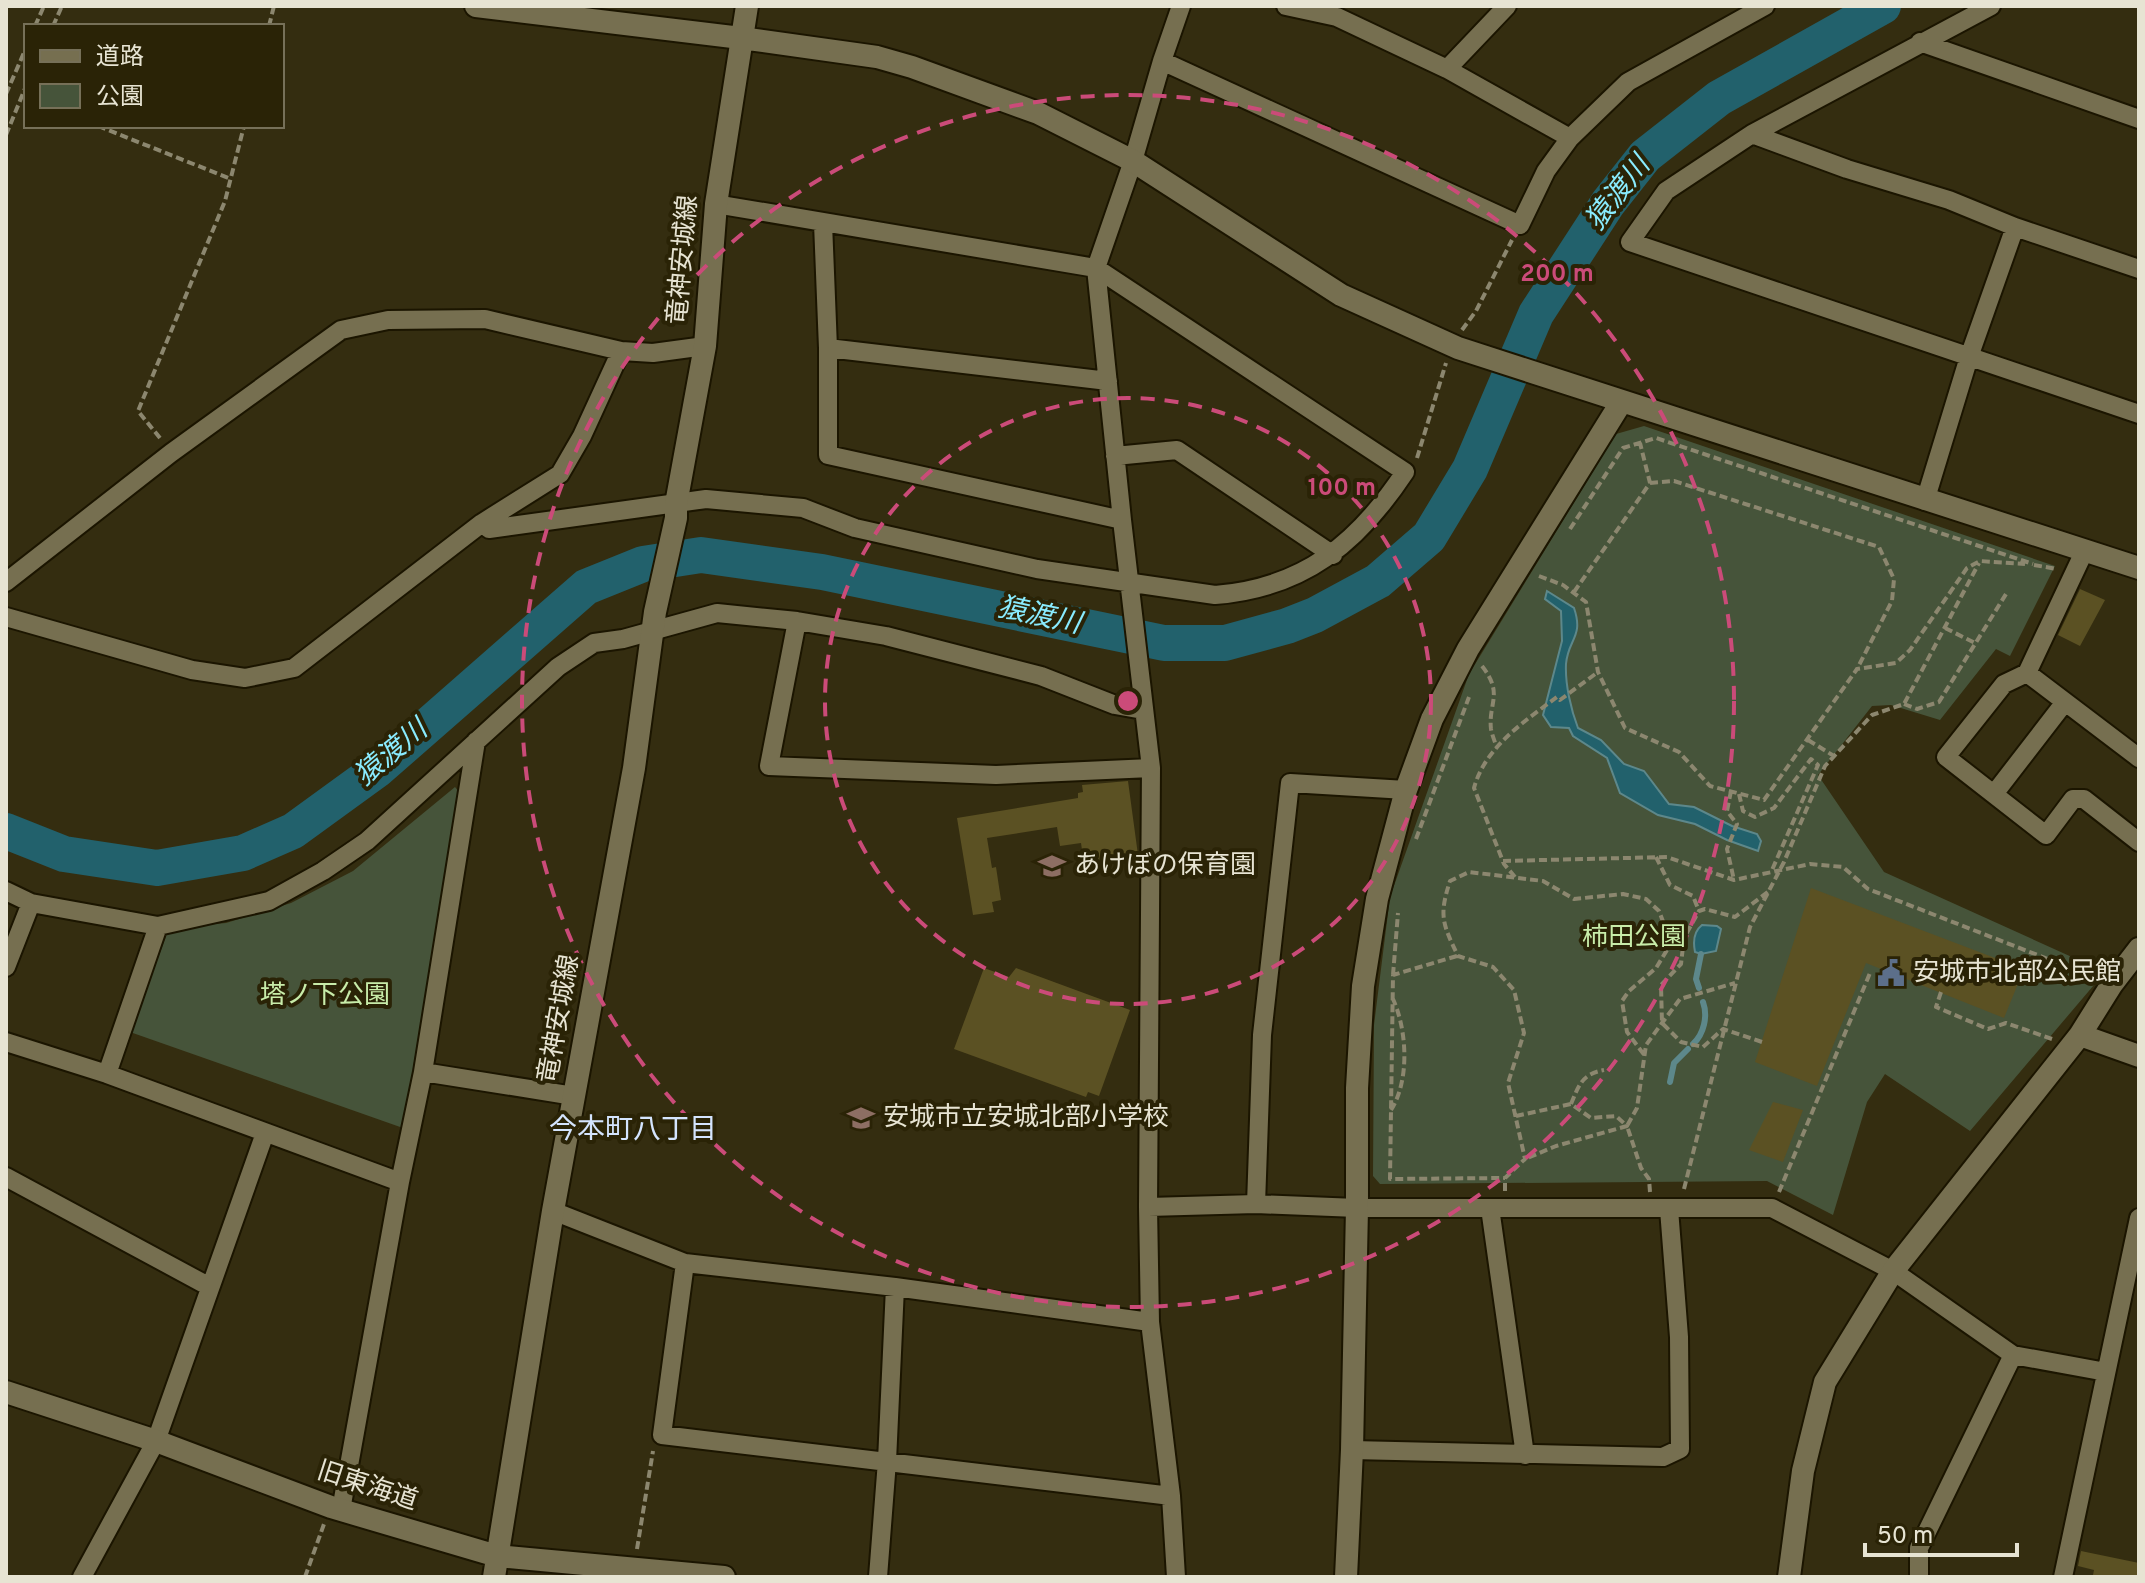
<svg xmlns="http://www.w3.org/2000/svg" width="2145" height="1583" font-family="Overpass,'Noto Sans JP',sans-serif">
	<rect width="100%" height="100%" fill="#342d10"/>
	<!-- green -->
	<path fill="#46543a" d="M1644,426l411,140 -45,90 -14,-7 -56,71 -49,-15 -19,1 -54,69 66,97 221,100 -135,159 -85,-57 -18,28 -34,113 -66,-34 -387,3 -7,-8 1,-151 16,-128 79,-223 147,-240z
		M455,787l4,5 -56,336 -273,-96 37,-98 13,-7 46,-4 65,-20 62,-32z"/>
	<!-- water -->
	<path fill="#22616c" stroke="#5d888b" stroke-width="2" d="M1547,591l27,17c10,29 -6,31 -8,56 -1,20 5,46 12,64l23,12 23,24 20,7 25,33 25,3 38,19 25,8 4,7 -3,10 -31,-11 -32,-16 -37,-9 -38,-22 -13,-35 -34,-22 -4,-8 -18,-1 -8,-12 19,-74 -1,-30 -16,-12z
		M1702,925l15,1 4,3 -5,22 -15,3 -6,-2c-2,-10 -2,-20 7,-27z"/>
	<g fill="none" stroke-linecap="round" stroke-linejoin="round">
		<!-- stream -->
		<path stroke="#5d888b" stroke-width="6" d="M1699,988l-3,-9 5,-25
			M1693,1044c11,-10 15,-28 10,-42
			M1670,1082l4,-19 14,-14"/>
		<!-- river -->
		<path stroke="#22616c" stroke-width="36" d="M6,831l58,23 93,14 86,-15 50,-22 84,-61 209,-183 57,-23 58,-9 121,17 342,71h61l62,-17 28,-11 63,-34 51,-44 41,-68 66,-155 72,-111 37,-47 74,-58 164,-92"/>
	</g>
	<!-- building -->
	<path fill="#5b5123" d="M2080,589l25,11 -25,46 -22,-11z
		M1128,781l10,74 -54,9 -3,-21 -21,3 -3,-19 -70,11 5,30 4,-1 5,33 -9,2 2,10 -21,3 -16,-97 121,-20v-5l5,-1 -1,-7z
		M1811,888l213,81 -20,49 -138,-55 -49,123 -62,-24z
		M984,968l25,9 7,-9 114,42 -31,86 -11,-4 -2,5 -132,-48z
		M1773,1102l30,8 -20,52 -34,-12z
		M2081,1551l58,12v14l-46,-2 1,-5 -16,-4z"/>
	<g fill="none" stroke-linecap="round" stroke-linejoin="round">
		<!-- minor casing -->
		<g stroke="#1b1500" stroke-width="22">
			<path id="minor" d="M1286,6l51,11 110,52 123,69
				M1991,6l-239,128 -86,57 -36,51 509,172
				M1920,42l219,77
				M1162,61l19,-55
				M1447,69l60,-63
				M1752,134l95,35 102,31 66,27 124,42
				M823,223l5,125v107l294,65
				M828,348l280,33
				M1115,456l62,-6 156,105
				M1925,501l44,-144 46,-130
				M482,523l7,6 217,-30 97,9 52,20 182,41 178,26c89,-7 143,-52 190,-123l-309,-204 -380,-64
				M2084,552l-57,121 112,85
				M6,582l165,-129 170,-123 47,-10 97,-1 136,32 32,2 52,-7
				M6,617l186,53 53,8 49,-10 188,-145 78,-49 22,-38 39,-85
				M797,621l-28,145 227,9 155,-7
				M2027,673l-23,11 -58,73 100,78 27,-36h11l55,43
				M1994,794l71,-92
				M6,891l25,12 127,23 111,-25 54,-30 44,-30 191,-174 36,-24 29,-4 94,-26 80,8 89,15 155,40 74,29 28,5
				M6,967l25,-64
				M6,1042l101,32 293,108
				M423,1072l151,24
				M107,1074l51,-148
				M6,1177l204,110
				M1256,1204l6,-169 28,-252 116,7
				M1148,1207l108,-3 101,4h415l121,63 120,84 93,17
				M1490,1208l35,247
				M553,1211l132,52 210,24 255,35
				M685,1263l-23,172 509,61
				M1352,1450l311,7 17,-8 -1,-112 -10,-128
				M341,1510l59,-328 23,-110 53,-331
				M82,1577l74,-136 109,-308
				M878,1577l9,-116 8,-174
				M1176,1577l-5,-81 -21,-174 -2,-115 3,-439 -29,-248 -26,-252 37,-107 29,-100 358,164 26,-54 24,-33 58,-56 137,-76
				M1919,1577v-29l94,-193
				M2063,1577l76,-359"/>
		</g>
		<!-- tertiary casing -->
		<g stroke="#1b1500" stroke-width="26">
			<path id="tertiary" d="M476,6l265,32 136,19 35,10 126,46 95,48 208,134 117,53 681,220
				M2080,1035l59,21
				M6,1392l150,49 175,66 166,49 227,21
				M494,1577l59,-366 81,-443 21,-156 21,-94v-14l29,-158 11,-142 31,-198
				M1346,1577l6,-127 5,-242v-120l6,-102 14,-87 29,-109 26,-71 36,-70 154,-248
				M1789,1577l14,-106 22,-89 68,-111 187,-236 32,-51 27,-35"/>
		</g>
		<!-- path -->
		<path stroke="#8c876f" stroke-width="4" stroke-dasharray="8 4" stroke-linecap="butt" d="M35,26l9,-20
			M53,26l9,-20
			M269,26l5,-20
			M6,94l20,-46
			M98,126l133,53
			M6,135l20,-49
			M1462,330l14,-19 36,-71
			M160,438l-22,-27 87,-210 19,-75
			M1417,458l29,-95
			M1650,483l24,-2 205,66 15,32 -2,22 -35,68
			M1570,529l53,-81 33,-10 377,126
			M2034,565l23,4
			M1539,576l24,9 23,17 12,70 27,56 54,24 31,34 54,14 93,-131 39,-6 14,-13 57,-82 13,-7 45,3
			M1574,592l76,-109 -10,-40
			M1945,628l30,15
			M1482,666c22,28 6,37 9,63 1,6 4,13 6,19
			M1904,704l13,5 22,-7 67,-108
			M1808,740l26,16
			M1731,791l-4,20 10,13 -10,25 7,31
			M1739,794l4,17 12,6 19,-9 37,-49 7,6 -46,105
			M1416,839l53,-142
			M1656,857l14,28 23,11 6,15
			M1503,861l164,-4 67,23 76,-16 33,3 25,22 226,88
			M1515,877l-11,-13 -30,-76c11,-41 51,-67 83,-91l3,3 38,-28
			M1457,956l-64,19 -3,204 115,-1
			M1393,975l5,-62
			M1941,992l-5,15 52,22 18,-6 46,16
			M1762,1042l-39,-13 -20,18 -22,-5 -19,-19 -1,-38 20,-21 3,-26 15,-27 6,-2 30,8 34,-26
			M1571,1104c8,-19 11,-30 33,-34
			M1391,1110c19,-30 16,-80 2,-111
			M1516,1116l55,-12 20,14 25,-2 11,10 -71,20 -31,13
			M1684,1189l66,-262 34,-65 41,-96 47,-51 32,-11 75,-141
			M1505,1191v-13l20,-19 -17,-76 16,-50 -10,-43 -21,-23 -35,-11c-16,-33 -19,-41 -8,-75l19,-9 74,9 31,18 49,-5 23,5 13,12 8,21v18l-11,18 -27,23 -7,10 5,31 18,24
			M1650,1192l-1,-13 -8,-11 -14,-42 10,-18 9,-63 16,-22 18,-24 55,-16
			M1779,1192l91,-219
			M637,1549l16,-98
			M305,1577l19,-53"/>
		<!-- minor -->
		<use href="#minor" stroke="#766f50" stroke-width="18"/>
		<!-- tertiary -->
		<use href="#tertiary" stroke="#766f50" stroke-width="22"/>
	</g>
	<!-- distance rings -->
	<g fill="none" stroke="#cb4b79" stroke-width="4" stroke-dasharray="14 10">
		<circle cx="1128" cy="701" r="303"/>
		<circle cx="1128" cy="701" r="606"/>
	</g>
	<!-- icons -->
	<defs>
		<g id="school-bare" transform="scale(2.16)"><path d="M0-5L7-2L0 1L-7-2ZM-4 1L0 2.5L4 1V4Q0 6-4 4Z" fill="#8d6e63" stroke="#2a2306" stroke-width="2.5" paint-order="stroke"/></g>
		<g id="civic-bare" transform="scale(2.16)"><path d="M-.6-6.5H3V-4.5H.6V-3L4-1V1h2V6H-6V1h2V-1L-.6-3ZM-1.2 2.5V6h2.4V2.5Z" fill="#5c6f8a" stroke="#2a2306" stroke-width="2.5" paint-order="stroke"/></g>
	</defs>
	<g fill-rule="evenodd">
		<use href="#school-bare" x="1052" y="866"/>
		<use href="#civic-bare" x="1891" y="973"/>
		<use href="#school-bare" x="861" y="1118"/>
	</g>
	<g text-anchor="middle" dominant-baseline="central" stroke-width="8" stroke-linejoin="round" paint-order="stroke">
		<!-- street labels -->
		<g font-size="26" fill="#e7e4d3" stroke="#2a2306">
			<text transform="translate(684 260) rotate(-85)">竜神安城線</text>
			<text transform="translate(560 1019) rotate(-80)">竜神安城線</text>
			<text transform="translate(367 1487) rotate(18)">旧東海道</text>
		</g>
		<!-- poi labels -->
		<g font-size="26" fill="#e7e4d3" stroke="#2a2306" text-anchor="start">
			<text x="1074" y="866">あけぼの保育園</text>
			<text x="1913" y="973">安城市北部公民館</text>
			<text x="883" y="1118">安城市立安城北部小学校</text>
		</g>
		<!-- park labels -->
		<g font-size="26" fill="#c8eca9" stroke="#2a2306">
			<text x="1634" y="938">柿田公園</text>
			<text x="325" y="996">塔ノ下公園</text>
		</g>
		<!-- water labels -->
		<g font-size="28" font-style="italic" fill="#89ebfe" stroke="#2a2306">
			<text transform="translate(1619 194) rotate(-52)">猿渡川</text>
			<text transform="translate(1039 617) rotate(12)">猿渡川</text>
			<text transform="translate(392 754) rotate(-40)">猿渡川</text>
		</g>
		<!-- neighbourhood labels -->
		<g font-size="28" fill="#d4e4fe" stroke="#2a2306">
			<text x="633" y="1131">今本町八丁目</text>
		</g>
	</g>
	<circle cx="1128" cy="701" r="12" fill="#cb4b79" stroke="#2a2306" stroke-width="4"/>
	<g font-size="24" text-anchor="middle" font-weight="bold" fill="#cb4b79" stroke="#2a2306" stroke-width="8" stroke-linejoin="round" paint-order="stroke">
		<text x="1557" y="281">200 m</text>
		<text x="1342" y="495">100 m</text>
	</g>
	<!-- border -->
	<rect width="2145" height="1583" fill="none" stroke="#e7e4d3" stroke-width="16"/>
	<!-- legend -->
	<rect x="24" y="24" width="260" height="104" fill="#2a2306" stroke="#767058" stroke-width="2"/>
	<rect x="40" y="50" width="40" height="12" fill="#766f50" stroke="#767058" stroke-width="2"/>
	<text x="96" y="64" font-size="24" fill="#e7e4d3">道路</text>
	<rect x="40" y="84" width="40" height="24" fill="#46543a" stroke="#767058" stroke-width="2"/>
	<text x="96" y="104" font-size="24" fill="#e7e4d3">公園</text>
	<!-- scale -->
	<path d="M1865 1543v12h152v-12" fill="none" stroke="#e7e4d3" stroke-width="4"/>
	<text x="1877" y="1543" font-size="24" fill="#e7e4d3" stroke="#2a2306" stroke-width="6" paint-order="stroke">50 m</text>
</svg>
